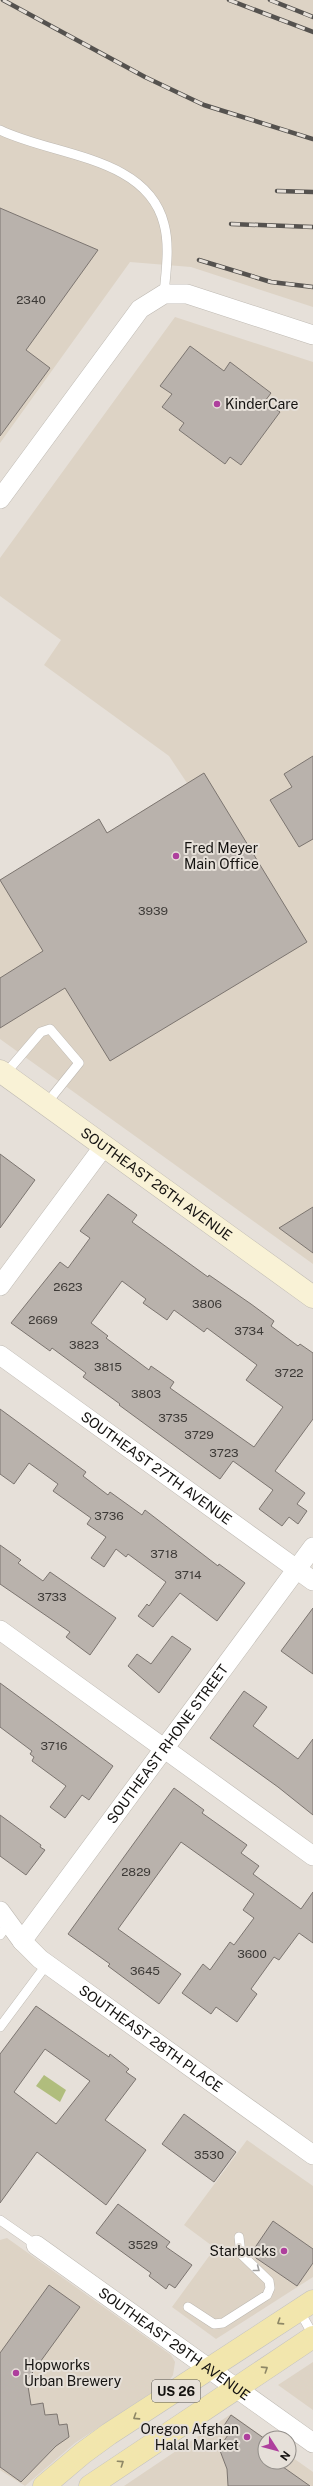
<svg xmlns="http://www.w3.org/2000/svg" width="313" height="2486" font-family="'Public Sans',sans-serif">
	<rect width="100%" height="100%" fill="#e6e0d9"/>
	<!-- built -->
	<path fill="#ddd3c5" d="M0,0h313v307l-122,-40 -61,-5 -130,181z
		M175,317l138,45v902l-313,-225v-159l99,-61 8,14 80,-50 -18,-27 -125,-91 17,-25 -61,-44v-38z
		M247,2140l66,46v91l-97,62 -44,-32 43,-59 -31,-23z
		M7,2238l164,117 4,7 -2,13 -4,6 -94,62 -50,43 -25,-16v-230z
		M313,2362v48l-35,-25z
		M231,2414l34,24v24h24v-7l24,17v14h-189z"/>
	<!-- water -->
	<path fill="#b0bd7d" d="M44,2075l22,15 -6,12 -24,-16z"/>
	<!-- building -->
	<path fill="#b9b2ac" stroke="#7c7570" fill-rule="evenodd" d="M0,208l98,42 -72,100 24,18 -50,68z
		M190,346l34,25 6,-9 41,31 -6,8 15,11 -39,53 -11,-8 -5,7 -46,-34 5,-7 -22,-16 10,-13 -12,-8z
		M313,756v83l-14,8 -29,-47 22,-13 -8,-13z
		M204,773l103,169 -197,119 -45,-73 -65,40v-50l43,-27 -43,-71 99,-61 8,14z
		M0,1154l35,26 -35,48z
		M108,1194l29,21 -5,7 76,55 1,-2 42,29 23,17 -3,5 27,20 2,-2 13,9v66l-38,52 30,22 -8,11 10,7 -9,13 -9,-7 -7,9 -23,-17 14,-19 -40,-29 -13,18 -101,-74 1,-1 -37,-27 3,-4 -34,-25 -2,3 -39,-28 49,-61 8,6 22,-30 -10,-7zM122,1281l24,18 -3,4 24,17 7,-10 30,22 3,-4 50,37 -11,15 37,27 -29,40 -84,-59 4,-6 -23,-16 -2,4 -43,-32 2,-2 -17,-13z
		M313,1207v46l-34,-25z
		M0,1409l86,63 -3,4 25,19 2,-3 32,23 3,-5 73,56 1,-2 26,19 -28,38 -37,-28 -27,34 -15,-11 9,-12 2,2 17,-24 -38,-28 -2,3 -10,-8 -12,18 -13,-9 15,-21 -19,-13 4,-6 -38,-27 5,-7 -29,-21 -15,21 -14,-10z
		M0,1545l21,15 -3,3 25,18 7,-9 66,46 -26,37 -24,-18 4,-5 -70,-48z
		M313,1608v66l-32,-23z
		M172,1636l19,13 -32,44 -31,-27 9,-12 14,10z
		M0,1683l113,83 -24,34 -7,-5 -17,23 -15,-11 16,-21 -34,-25 2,-4 -4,-3 2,-3 -32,-24z
		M244,1691l23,16 -14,19 45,33 15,-20v76l-35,-28 -68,-49z
		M174,1788l30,22 -2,3 45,32 -6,8 18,13 -6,8 48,35 12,-17v51l-14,-10 -20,27 -5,-3 -23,32 6,5 -20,28 -21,-15 -5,7 -29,-21 21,-29 7,6 20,-28 4,3 20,-27 -11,-8 11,-16 -73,-52 -63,87 63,45 -22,30 -51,-38 2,-2 -42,-30z
		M0,1815l41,30 -1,2 5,3 -19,25 -26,-19z
		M36,2006l73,51 1,-3 19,15 -3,3 10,7 -31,41 41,30 -40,55 -69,-53 -37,51v-149zM45,2049l45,32 -34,43 -42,-32z
		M184,2114l52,38 -22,30 -52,-38z
		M118,2204l52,38 -4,5 26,18 -17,23 -6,-4 -3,5 -17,-13 2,-3 -55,-40z
		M273,2221l40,28v14l-16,23 -41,-28 -2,-9z
		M49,2285l31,22 -53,73 4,25 12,-2 2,12 12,-1 2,11 8,-1 2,13 -13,9 -35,36 -21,-15v-114z
		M231,2415l34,24v23h11l34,24h-82l-1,-17 -8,-21 9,-13 -7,-5z"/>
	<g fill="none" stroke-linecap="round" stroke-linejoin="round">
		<!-- lane casing -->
		<g stroke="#beb9b2" stroke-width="10">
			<path id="lane" d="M0,130c53,26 147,26 164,94 6,22 2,47 0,70
				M5,1074l36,-42 9,-3 29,34 -33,41
				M0,1935l9,-12
				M0,2027l47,-63
				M0,2220l36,25
				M188,2307l26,17 9,-1 44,-28 3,-7 -1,-7 -28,-27 -2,-17
				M299,2310l14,25"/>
		</g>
		<!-- street casing -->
		<g stroke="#beb9b2" stroke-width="20">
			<g id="street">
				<path d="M0,499l140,-190 24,-15h23l126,41"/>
				<path d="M0,1286l104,-140"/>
				<path id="s1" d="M0,1355l313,226"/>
				<path d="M0,1630l313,226"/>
				<path id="s2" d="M0,1911l22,30 18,18 273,196"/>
				<path id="s3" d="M22,1941l291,-394"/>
				<path id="s4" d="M36,2245l277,198"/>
			</g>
		</g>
		<!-- secondary casing -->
		<g stroke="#beb9b2" stroke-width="23">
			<g id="secondary">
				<path id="s5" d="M0,1071l313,226"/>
			</g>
		</g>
		<!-- primary casing -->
		<g stroke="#c2c1c1" stroke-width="23">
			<path id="primary" d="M44,2486l39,-33 26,-19 204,-133
				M90,2486l223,-149"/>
		</g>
		<!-- lane -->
		<use href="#lane" stroke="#fff" stroke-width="9"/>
		<!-- street -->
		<use href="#street" stroke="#fff" stroke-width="19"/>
		<!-- secondary -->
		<use href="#secondary" stroke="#f9f2d6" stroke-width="22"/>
		<!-- primary -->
		<use href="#primary" stroke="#f2e6ad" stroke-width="22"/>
		<!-- rail casing -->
		<g stroke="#55524f" stroke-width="4.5">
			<path id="rail" d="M3,0l142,77 59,28 109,34
				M229,0l84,32
				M270,0l43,17
				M277,191l36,1
				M231,224l82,3
				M199,260l72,22 42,5"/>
		</g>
		<!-- rail -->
		<use href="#rail" stroke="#e6e0d9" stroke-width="3" stroke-dasharray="9" stroke-linecap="butt"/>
	</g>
	<!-- one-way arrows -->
	<defs><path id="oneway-chevron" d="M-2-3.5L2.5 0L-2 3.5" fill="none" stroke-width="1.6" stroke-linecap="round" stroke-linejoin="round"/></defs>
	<use stroke="#a1a09f" href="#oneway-chevron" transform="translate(257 2269) rotate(38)"/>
	<g stroke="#8e8766">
		<use href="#oneway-chevron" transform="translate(280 2322) rotate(147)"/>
		<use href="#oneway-chevron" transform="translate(265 2369) rotate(-33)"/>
		<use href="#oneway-chevron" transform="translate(136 2417) rotate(147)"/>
		<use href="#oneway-chevron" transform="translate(121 2463) rotate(-34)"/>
	</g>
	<!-- markers -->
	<g fill="#ae3f9d" stroke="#e6e0d9" stroke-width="1.5">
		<circle cx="217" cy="404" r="4"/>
		<circle cx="176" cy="856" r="4"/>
		<circle cx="284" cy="2251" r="4"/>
		<circle cx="16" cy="2373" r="4"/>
		<circle cx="247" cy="2437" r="4"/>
	</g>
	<g text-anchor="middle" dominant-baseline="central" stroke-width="4" stroke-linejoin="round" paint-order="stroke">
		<!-- number labels -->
		<g font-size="12" fill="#3d3a37">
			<text x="31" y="300">2340</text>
			<text x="153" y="911">3939</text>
			<text x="68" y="1287">2623</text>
			<text x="207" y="1304">3806</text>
			<text x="43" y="1320">2669</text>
			<text x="249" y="1331">3734</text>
			<text x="84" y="1345">3823</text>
			<text x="108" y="1367">3815</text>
			<text x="289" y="1373">3722</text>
			<text x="146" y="1394">3803</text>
			<text x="173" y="1418">3735</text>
			<text x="199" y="1435">3729</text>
			<text x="224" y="1453">3723</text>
			<text x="109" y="1516">3736</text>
			<text x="164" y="1554">3718</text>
			<text x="188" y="1575">3714</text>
			<text x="52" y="1597">3733</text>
			<text x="54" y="1746">3716</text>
			<text x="136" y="1872">2829</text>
			<text x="252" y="1954">3600</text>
			<text x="145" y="1971">3645</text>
			<text x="209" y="2155">3530</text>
			<text x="143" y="2245">3529</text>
		</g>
		<!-- shield labels -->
		<rect fill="#e6e0d9" stroke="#53504c" stroke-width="1" x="152" y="2380" width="48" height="22" rx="3"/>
		<g font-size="13" font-weight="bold" fill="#141210">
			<text x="176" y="2391">US 26</text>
		</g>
		<!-- poi labels -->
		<g font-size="14" fill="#141210" stroke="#e6e0d9" text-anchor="start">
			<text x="225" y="404">KinderCare</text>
			<text x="184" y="848">Fred Meyer<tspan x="184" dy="16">Main Office</tspan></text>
			<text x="276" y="2251" text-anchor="end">Starbucks</text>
			<text x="24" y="2365">Hopworks<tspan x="24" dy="16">Urban Brewery</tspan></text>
			<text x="239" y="2429" text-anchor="end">Oregon Afghan<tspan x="239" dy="16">Halal Market</tspan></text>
		</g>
		<!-- street labels -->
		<g font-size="14" fill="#141210" stroke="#e6e0d9">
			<text stroke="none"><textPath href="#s5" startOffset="193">SOUTHEAST 26TH AVENUE</textPath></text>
			<text stroke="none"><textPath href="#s1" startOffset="193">SOUTHEAST 27TH AVENUE</textPath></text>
			<text stroke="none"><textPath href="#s3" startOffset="245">SOUTHEAST RHONE STREET</textPath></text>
			<text stroke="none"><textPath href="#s2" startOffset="199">SOUTHEAST 28TH PLACE</textPath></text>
			<text stroke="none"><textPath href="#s4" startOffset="170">SOUTHEAST 29TH AVENUE</textPath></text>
		</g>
	</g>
	<!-- north arrow -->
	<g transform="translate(277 2450) rotate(126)"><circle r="19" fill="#e6e0d9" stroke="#928e89"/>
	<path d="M0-3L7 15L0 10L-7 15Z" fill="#ae3f9d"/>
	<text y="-6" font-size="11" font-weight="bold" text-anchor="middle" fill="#141210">N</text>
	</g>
</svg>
